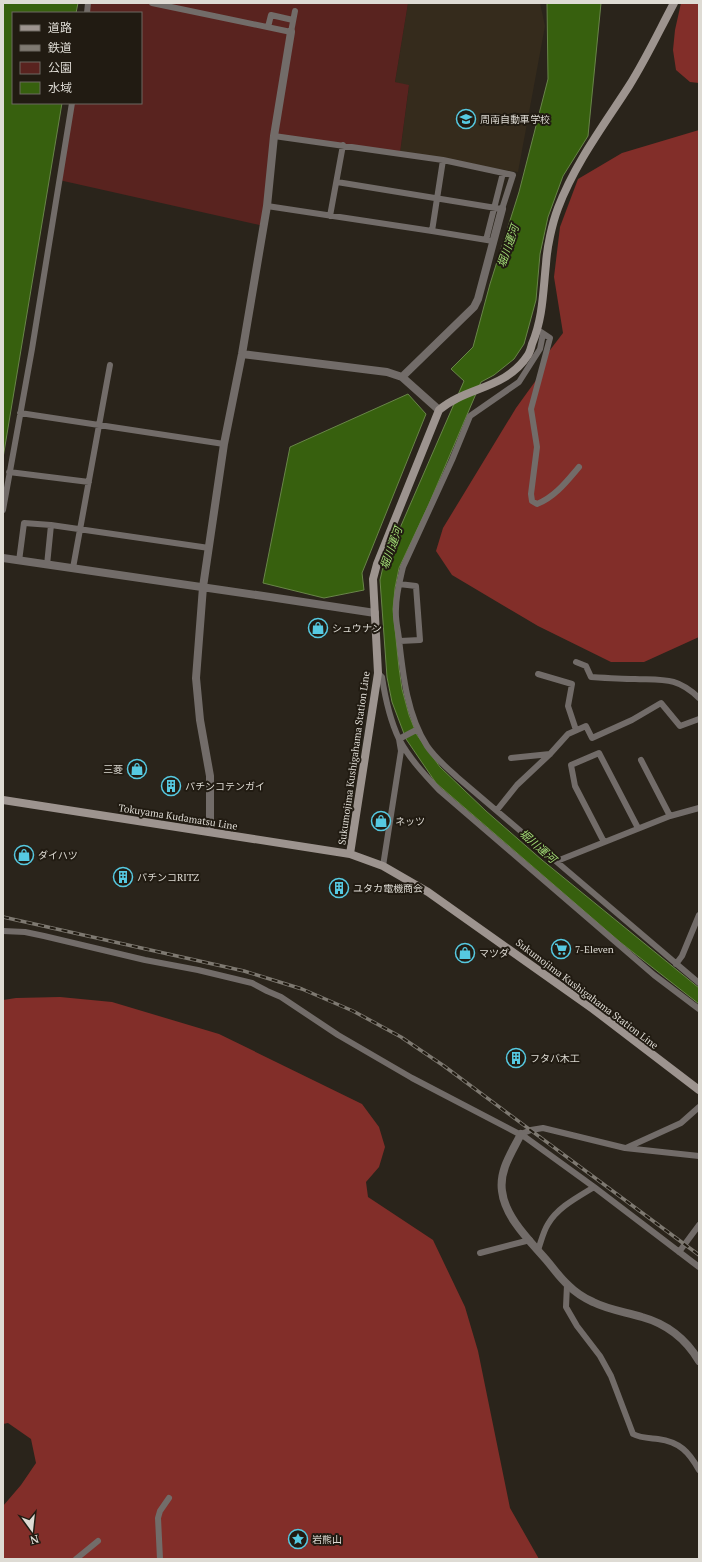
<svg xmlns="http://www.w3.org/2000/svg" width="702" height="1562" font-family="'PT Serif','Noto Sans JP',serif">
	<rect width="100%" height="100%" fill="#2a241b"/>
	<!-- built -->
	<path fill="#352b1c" d="M408,3h132l5,23 -27,146 -118,-19 9,-67 -14,-4z"/>
	<!-- green -->
	<path fill="#59231f" d="M88,3h320l-13,79 14,3 -9,68 -126,-17 -10,90 -205,-46 13,-77h69v-90h-54z"/>
	<!-- forest -->
	<path fill="#822e29" d="M681,3h18v80l-9,-1 -14,-12 -3,-20 2,-20z
		M699,130v507l-55,25h-33l-73,-36 -86,-51 -16,-24 7,-23 73,-120 26,-36 5,-18 16,-21 -9,-56 6,-50 18,-48 44,-26z
		M60,997l52,5 107,32 143,70 17,23 6,20 -6,20 -13,15 2,15 65,43 32,67 13,44 32,157 29,51h-536v-53l18,-21 15,-22 -5,-24 -23,-16 -5,1v-424l13,-2z"/>
	<!-- water -->
	<path fill="#37600e" stroke="#698549" d="M3,3h75l-2,10h-63v90h49l-59,355z
		M547,3h54l-13,133 -25,40 -15,41 -8,37 -4,46 -12,44 -10,15 -20,16 -13,7 -52,122 -30,64 -4,20 -2,21 6,59 3,21 7,26 8,20 23,32 46,44 56,49 157,128v16l-79,-62 -184,-159 -30,-44 -14,-37 -5,-25 -7,-97 3,-13 81,-186 -13,-12 22,-22 17,-63 29,-92 29,-113z
		M408,394l18,20 -64,159 2,17 -40,8 -61,-15 27,-136z"/>
	<g fill="none" stroke-linecap="round" stroke-linejoin="round">
		<!-- minor -->
		<path stroke="#726c69" stroke-width="6" d="M152,3l139,29 4,-21
			M87,13l1,-10
			M268,27l3,-12 22,5
			M274,136l169,24 70,15 -11,34 -165,-27
			M267,206l165,25 61,10
			M330,216l13,-71
			M432,231l11,-71
			M486,240l17,-67
			M541,332l9,6 -19,71 6,38 -6,47 1,7 5,3c18,-7 30,-23 42,-37
			M543,334l-3,15 -21,33 -49,34 -18,44 -49,107c-3,13 -7,27 -7,42 -1,10 2,20 3,30 4,36 8,76 28,107 8,12 19,21 30,31l242,206
			M20,413l204,31
			M9,472l80,10
			M3,510l29,-161 40,-246
			M19,561l5,-38 27,2 158,23
			M47,565l4,-40
			M73,568l37,-203
			M399,584l17,2 4,54 -20,1
			M576,662l10,4 5,11c15,1 30,2 44,2 29,1 42,-2 64,19
			M378,673l4,4c3,20 8,43 17,62 10,19 25,35 40,51l215,185 45,34
			M538,674l34,10 -4,22 8,24
			M511,758l39,-4
			M641,760l29,56
			M497,810l20,-25 33,-31 18,-20 18,-8 6,12 40,-18 29,-17 19,23 19,-7
			M604,842l-29,-56 -4,-21 28,-12 39,75
			M557,861l113,-45 29,-8
			M383,866l18,-115 -2,-12 19,-10
			M3,931l22,1 19,4 101,24 53,10 54,13 15,8 14,6 57,38 74,43 113,59 69,50 105,80
			M676,964l6,-8 17,-41
			M521,1134l10,-4 12,-2 82,20 74,8
			M626,1148l55,-25 18,-16
			M538,1250c3,-8 5,-18 10,-26 10,-17 30,-27 46,-37
			M679,1252l20,-27
			M480,1253l50,-13
			M567,1285l-1,22 11,19 23,30 11,20 22,58c7,4 17,4 25,5 22,3 31,13 41,31
			M76,1559l22,-18
			M160,1559l-2,-41 2,-7 9,-13"/>
		<!-- tertiary -->
		<path stroke="#726c69" stroke-width="8" d="M242,354l145,18 15,5 37,33
			M402,377l72,-70 4,-8 24,-90
			M3,558l267,39 105,16
			M210,832v-56l-10,-56 -4,-42 7,-91 21,-143 18,-90 25,-148 7,-70 17,-104
			M521,1134c-9,18 -22,36 -19,57 3,27 29,51 46,71 6,7 12,16 20,23 7,7 16,13 25,17 16,8 33,10 49,15 25,7 44,22 57,44"/>
		<!-- secondary -->
		<path stroke="#9d948f" stroke-width="8" d="M3,800l347,54 33,12 45,26 165,117 106,81
			M350,854l28,-181 -5,-94 4,-15 62,-154c28,-24 66,-20 89,-55 2,-3 3,-7 4,-11 11,-26 11,-52 14,-80 1,-17 6,-40 12,-56 17,-45 46,-83 71,-122 17,-27 30,-55 45,-83"/>
		<!-- rail casing -->
		<g stroke="#7e7971" stroke-width="3.5">
			<path id="rail" d="M3,917l241,54 58,18 51,22 48,26 43,29 255,189"/>
		</g>
		<!-- rail -->
		<use href="#rail" stroke="#211b12" stroke-width="2" stroke-dasharray="6" stroke-linecap="butt"/>
	</g>
	<!-- icons -->
	<defs>
		<g id="school-ring" transform="scale(1)"><circle r="9.5" fill="#211b12" stroke="#56c9e1" stroke-width="1.5"/><path d="M0-5L7-2L0 1L-7-2ZM-4 1L0 2.5L4 1V4Q0 6-4 4Z" fill="#56c9e1"/></g>
		<g id="shop-ring" transform="scale(1)"><circle r="9.5" fill="#211b12" stroke="#56c9e1" stroke-width="1.5"/><path d="M-5-2.5h2.3a2.7 3.5 0 0 1 5.4 0H5L5.5 6h-11ZM-1.5-2.5h3a1.5 2.3 0 0 0-3 0Z" fill="#56c9e1"/></g>
		<g id="building-ring" transform="scale(1)"><circle r="9.5" fill="#211b12" stroke="#56c9e1" stroke-width="1.5"/><path d="M-4-6H4V6H1V3H-1V6H-4ZM-2.5-4.3h1.7v1.8h-1.7ZM.8-4.3h1.7v1.8H.8ZM-2.5-1h1.7V.8h-1.7ZM.8-1h1.7V.8H.8Z" fill="#56c9e1"/></g>
		<g id="supermarket-ring" transform="scale(1)"><circle r="9.5" fill="#211b12" stroke="#56c9e1" stroke-width="1.5"/><path d="M-6-5.5h2.5l.6 2H6L4.5 2H-2.5L-4.4-4H-6ZM-1.5 3.2a1.3 1.3 0 1 0 .1 0ZM3 3.2a1.3 1.3 0 1 0 .1 0Z" fill="#56c9e1"/></g>
		<g id="sight-ring" transform="scale(1)"><circle r="9.5" fill="#211b12" stroke="#56c9e1" stroke-width="1.5"/><path d="M0-6L1.8-2.2L6-1.7L2.9 1.2L3.7 5.4L0 3.3L-3.7 5.4L-2.9 1.2L-6-1.7L-1.8-2.2Z" fill="#56c9e1"/></g>
	</defs>
	<g fill-rule="evenodd">
		<use href="#school-ring" x="466" y="119"/>
		<use href="#shop-ring" x="318" y="628"/>
		<use href="#shop-ring" x="137" y="769"/>
		<use href="#building-ring" x="171" y="786"/>
		<use href="#shop-ring" x="381" y="821"/>
		<use href="#shop-ring" x="24" y="855"/>
		<use href="#building-ring" x="123" y="877"/>
		<use href="#building-ring" x="339" y="888"/>
		<use href="#supermarket-ring" x="561" y="949"/>
		<use href="#shop-ring" x="465" y="953"/>
		<use href="#building-ring" x="516" y="1058"/>
		<use href="#sight-ring" x="298" y="1539"/>
	</g>
	<g text-anchor="middle" dominant-baseline="central" stroke-width="4" stroke-linejoin="round" paint-order="stroke">
		<!-- poi labels -->
		<g font-size="10" fill="#dedbd4" stroke="#211b12" text-anchor="start">
			<text x="480" y="119">周南自動車学校</text>
			<text x="332" y="628">シュウナン</text>
			<text x="123" y="769" text-anchor="end">三菱</text>
			<text x="185" y="786">パチンコテンガイ</text>
			<text x="395" y="821">ネッツ</text>
			<text x="38" y="855">ダイハツ</text>
			<text x="137" y="877">パチンコRITZ</text>
			<text x="353" y="888">ユタカ電機商会</text>
			<text x="575" y="949">7-Eleven</text>
			<text x="479" y="953">マツダ</text>
			<text x="530" y="1058">フタバ木工</text>
			<text x="312" y="1539">岩熊山</text>
		</g>
		<!-- street labels -->
		<g font-size="10" fill="#dedbd4" stroke="#211b12">
			<text transform="translate(354 758) rotate(-82)">Sukumojima Kushigahama Station Line</text>
			<text transform="translate(178 817) rotate(9)">Tokuyama Kudamatsu Line</text>
			<text transform="translate(587 994) rotate(37)">Sukumojima Kushigahama Station Line</text>
		</g>
		<!-- water labels -->
		<g font-size="11" font-style="italic" fill="#a2dd76" stroke="#211b12">
			<text transform="translate(508 246) rotate(-71)">堀川運河</text>
			<text transform="translate(391 548) rotate(-70)">堀川運河</text>
			<text transform="translate(538 846) rotate(41)">堀川運河</text>
		</g>
	</g>
	<!-- border -->
	<rect width="702" height="1562" fill="none" stroke="#dedbd4" stroke-width="8"/>
	<!-- legend -->
	<rect x="12" y="12" width="130" height="92" fill="#211b12" stroke="#6d6860"/>
	<rect x="20" y="25" width="20" height="6" fill="#9d948f" stroke="#6d6860"/>
	<text x="48" y="32" font-size="12" fill="#dedbd4">道路</text>
	<rect x="20" y="45" width="20" height="6" fill="#7e7971" stroke="#6d6860"/>
	<text x="48" y="52" font-size="12" fill="#dedbd4">鉄道</text>
	<rect x="20" y="62" width="20" height="12" fill="#59231f" stroke="#6d6860"/>
	<text x="48" y="72" font-size="12" fill="#dedbd4">公園</text>
	<rect x="20" y="82" width="20" height="12" fill="#37600e" stroke="#6d6860"/>
	<text x="48" y="92" font-size="12" fill="#dedbd4">水域</text>
	<!-- north arrow -->
	<g transform="translate(32 1530) rotate(165)" stroke="#211b12" stroke-width="3" paint-order="stroke">
	<path d="M0-3L7 15L0 10L-7 15Z" fill="#dedbd4"/>
	<text y="-6" font-size="11" font-weight="bold" text-anchor="middle" fill="#dedbd4">N</text>
	</g>
</svg>
